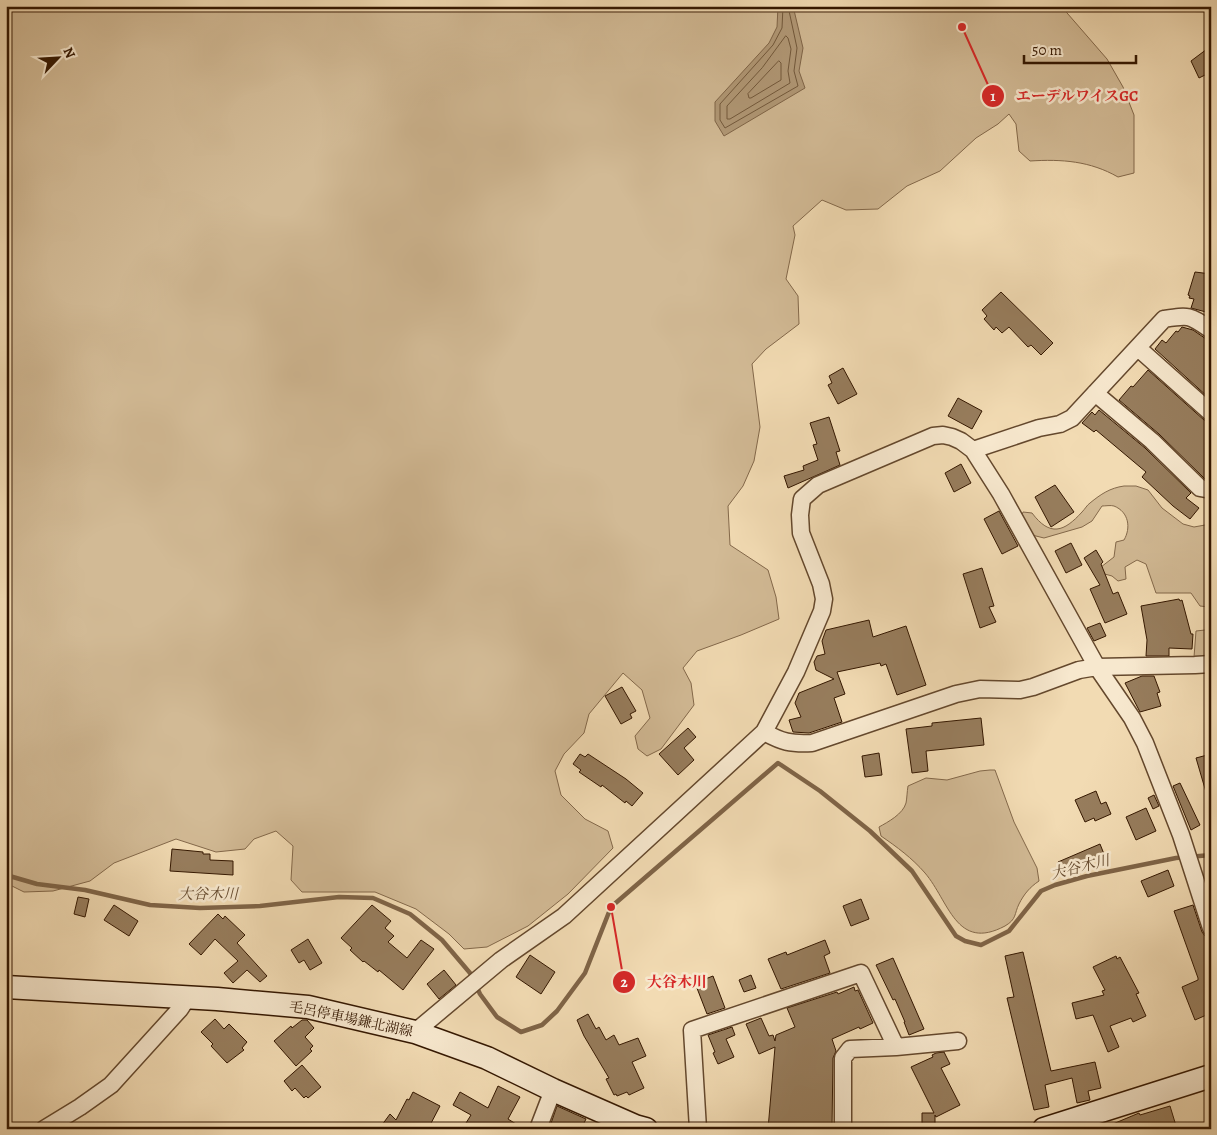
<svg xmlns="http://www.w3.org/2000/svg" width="1217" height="1135" font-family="Alegreya,'Noto Serif JP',serif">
	<rect width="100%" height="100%" fill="#f2dbb3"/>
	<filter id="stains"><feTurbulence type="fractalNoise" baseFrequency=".004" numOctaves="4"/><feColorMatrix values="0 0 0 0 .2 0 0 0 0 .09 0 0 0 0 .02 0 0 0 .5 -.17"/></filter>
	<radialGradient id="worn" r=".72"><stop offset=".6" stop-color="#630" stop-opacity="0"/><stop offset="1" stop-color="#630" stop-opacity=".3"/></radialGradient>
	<!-- green -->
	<path fill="#d2ba95" stroke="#83684a" d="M6,6h1055l46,53 16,28 11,28v58l-16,4c-28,-16 -56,-18 -88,-16l-11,-10 -3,-27 -7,-10 -11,10 -22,14 -36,33 -33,15 -29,23 -32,1 -24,-10 -29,26 2,9 -9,44 12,17 1,28 -33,25 -14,15 8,63 -6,34 -11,25 -15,20 2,39 38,25 8,27 3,22 -38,16 -44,16 -14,17 8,15 3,22 -33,44 -14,7 -9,-7 -3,-13 15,-18 -8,-28 -19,-17 -34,41 -5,19 -20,21 -9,17 6,24 24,24 23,12 5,17 -45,46 -40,32 -41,21 -23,2 -15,-15 -33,-25 -41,-17h-73l-11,-12 2,-34 -17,-15 -22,8 -9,10 -29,3 -40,-13 -62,24 -24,18 -37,10 -29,1 -18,-9z
		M1158,6h53v6l-35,-1z
		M1124,486h12l12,4 14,18 21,16 11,3 11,-2 6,6v74l-2,2 -9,-1 -9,-13h-35l-10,-29 -9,-4 -12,7 1,12 -8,2 -6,-5 -11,-3v-6l13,-10 2,-15 8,-2c7,-12 5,-28 -10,-34 -3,-1 -9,0 -12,0l-10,15 -10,6 -38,11 -12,-3 -3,-8 -8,-9 2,-6 9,1c18,24 32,19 50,-1 3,-3 5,-7 8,-9 11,-9 20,-15 34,-17z
		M1205,630l6,2v25h-17l2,-26z
		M990,770h5l19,52 23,46 2,13c-9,6 -15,13 -20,23 -5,10 -2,15 -14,22 -49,26 -56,-25 -80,-53 -13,-15 -28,-26 -44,-37l-2,-9c9,-5 24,-13 27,-24 1,-5 1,-11 2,-17l18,-8 21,2 33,-9z"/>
	<!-- water -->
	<path fill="#b19876" stroke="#7f6447" d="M778,6h15l10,42 -4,23 6,17 -81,48 -9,-15v-19l54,-59 8,-16z"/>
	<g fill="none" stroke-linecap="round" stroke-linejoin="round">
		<!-- shore -->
		<path stroke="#72583b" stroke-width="1" d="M783,6l-1,22 -9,17 -53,59v16l5,8 73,-42 -4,-15 3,-23 -9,-42
			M786,36l2,2 3,11 -3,22 2,12 -60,36h-3v-13l35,-38z
			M779,61l2,2v17l-30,18h-2l-1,-4z"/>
		<!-- stream -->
		<path stroke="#7f6447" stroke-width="4.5" d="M6,875l31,9 48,6 65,15 50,3 60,-2 79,-9 34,1 37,16 32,26 28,33 10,21 17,23 24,15 21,-7 15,-14 28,-38 26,-66 167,-144 42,28 50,40 42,40 44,65 9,5 16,4 28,-14 32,-40 14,-6 32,-9 89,-18 35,-3"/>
	</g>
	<!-- building -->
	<path fill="#977d5d" stroke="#341700" d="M1211,46v26l-12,6 -8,-17z
		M1195,272l16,2v35l-3,-1 -2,4 -15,-4 3,-9 -5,-1 1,-2 -2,-1z
		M1001,292l52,51 -12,12 -10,-10 -3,2 -19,-20 -7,6 -6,-6 -2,3 -10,-11 3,-3 -5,-6z
		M1182,327l11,3 16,11 -4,5 6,5 -2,47 -54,-49 7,-9 4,3 10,-12 2,1z
		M843,368l14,26 -19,10 -10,-19 4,-2 -3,-7z
		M1148,370l56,50 7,3v57l-6,-1 -46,-45 -40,-34 12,-14 2,1z
		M958,398l24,13 -10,18 -24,-13z
		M1099,410l46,38 46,45 -5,5 13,10 -9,11 -17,-13 -31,-29 4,-5 -50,-42 -2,2 -12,-9 10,-11 3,3z
		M829,417l11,34 -4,1 4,13 -52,23 -4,-12 20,-6 -1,-4 15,-6 -5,-15 4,-1 -7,-21z
		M961,464l10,19 -17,9 -9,-19z
		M1055,485l19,27 -23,15 -16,-30z
		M999,511l19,35 -16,8 -18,-35z
		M1071,543l11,22 -16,8 -11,-22z
		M1096,550l7,12 -2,2 12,30 5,-2 9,22 -22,9 -15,-34 10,-4 -16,-27z
		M982,568l12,38 -5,1 7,15 -16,6 -17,-54z
		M1179,599l1,2 2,-1 9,34h2l-1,15 -23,-1v8h-23l1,-16 -6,-34z
		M869,620l4,17 33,-11 20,59 -29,10 -11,-31 -5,2 -1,-3 -43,9 8,22 -11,4 8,24 -33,11 -16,-1 -4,-12 12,-3 -6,-14 4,-10 35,-14 -18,-9 -2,-8 3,-6 8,-2 -3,-13 4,-11z
		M1100,623l6,13 -12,5 -7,-13z
		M1142,676h12l6,16 -3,1 4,13 -21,6 -15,-29z
		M622,687l14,24 -6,3 2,4 -11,6 -16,-28z
		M981,718l3,27 -58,6 2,20 -16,2 -6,-44 26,-3v-3z
		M688,728l8,9 -12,11 10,12 -16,15 -19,-21z
		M879,753l3,22 -17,2 -3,-21z
		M580,754l5,3 3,-3 38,25 17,14 -11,13 -6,-5 -1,2 -23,-18 -1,2 -22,-15 2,-2 -8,-6z
		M1211,754v44l-3,1 -12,-41z
		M1180,783l20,42 -9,5 -18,-44z
		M1096,791l5,13 5,-2 5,12 -16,7 -1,-3 -9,4 -10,-22z
		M1154,795l5,11 -6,3 -5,-11z
		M1146,808l10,23 -20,9 -10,-23z
		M1100,844l4,10 -41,18 -5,-10z
		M172,849l31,3v2h7v6l23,1v14l-63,-4z
		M1168,870l6,16 -26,11 -7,-16z
		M78,897l11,2 -4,18 -11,-3z
		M861,899l8,20 -18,7 -8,-20z
		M114,905l24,16 -9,15 -25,-16z
		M372,905l19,16 -6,7 9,8 -6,6 19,16 14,-18 13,9 -31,41 -24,-20 -1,2 -14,-11 -1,1 -13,-12 2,-2 -11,-10z
		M1193,905l9,27 3,4 6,2v75l-16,7 -13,-33 16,-7v-2l-24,-67z
		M218,914l5,5 2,-3 20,19 -8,8 30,33 -7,6 -13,-12 -14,13 -9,-10 14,-12 -23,-22 -14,16 -12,-11z
		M308,939l14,24 -12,7 -6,-10 -5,3 -8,-13z
		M825,940l5,13 -6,3 6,17 -49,16 -13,-30 18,-7 1,3z
		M1023,952l28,119 44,-9 6,26 -13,3 2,9 -13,3 -5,-25 -27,7 4,22 -15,3 -27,-112 7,-1 -9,-41z
		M530,955l25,17 -14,22 -25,-17z
		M1116,956l1,3 3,-2 19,36 -3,1 10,22 -13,6 -2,-4 -21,8 9,21 -11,5 -15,-37 -17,4 -4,-16 32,-8 -2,-4 3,-1 -12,-23z
		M893,958l31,71 -15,6 -5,-13h1l-10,-23 -2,1 -17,-35z
		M444,970l12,15 -17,14 -12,-15z
		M751,975l5,13 -12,4 -5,-12z
		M713,976l12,32 -18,6 -12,-31z
		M854,987l1,4 3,-1 15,33 -13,6 -1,-2 -27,12 4,12 -3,7 -1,68 -18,-1 -1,4h-45l7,-82 -16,7 -13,-30 15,-6 8,18 4,-1 2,6 1,-6 19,-8 -8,-19 50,-16 1,2z
		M588,1014l8,15 3,-2 7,13 8,-5 5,10 19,-7 8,18 -14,6 12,26 -15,7 -2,-3 -10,4 -1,-2 -2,1 -8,-16 3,-1 -25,-42 -7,-16z
		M215,1019l9,10 5,-5 18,18 -5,6 2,2 -17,13 -16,-17 2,-2 -12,-12z
		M302,1020h5l7,8 -9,9 8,9 -3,3 2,2 -16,15 -22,-25 17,-15 1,2z
		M732,1027l3,8 -9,4 8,18 -16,7 -5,-11 2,-1 -7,-17z
		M944,1052l6,12 -9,4 19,37 -24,12 -1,-2v11h-13v-13h12l-23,-46 22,-10 -1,-2 4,-2z
		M302,1065l19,22 -13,11 -2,-2 -2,2 -9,-10 -3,3 -8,-10z
		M498,1086l22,11 -12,22 16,10h-48l-10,-6 5,-8 -18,-10 7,-13 28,16z
		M413,1092l27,14 -12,23h-49l11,-15 6,6 11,-21 2,1z
		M557,1106l29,13 -5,10h-32z
		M1170,1106l7,23h-76l38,-16 1,2z"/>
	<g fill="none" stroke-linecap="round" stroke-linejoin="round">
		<!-- street casing -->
		<g stroke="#64482d" stroke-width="19">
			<path id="street" d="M1138,348l73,65
				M1095,393l57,48 48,47 11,2
				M973,450l66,-22 21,-4 12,-6 92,-99c26,-4 25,-4 47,11
				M764,732c18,10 26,12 48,11l144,-49 24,-5 40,1 13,-3 46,-17 18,-3 98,-2 16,-1
				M415,1032l86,-72 63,-44 200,-184 32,-60 26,-61 2,-12 -3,-15 -20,-51 -1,-18 2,-16 16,-14 115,-49 10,-1 9,2 9,4 12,9 28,44 96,173 35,51 13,25 36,92 30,93
				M44,1129l36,-22 31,-22 69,-76 8,-12
				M538,1129l15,-39
				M698,1129l-6,-99 169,-57 35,74
				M843,1129v-71l7,-9 46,-2 62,-6"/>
		</g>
		<!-- secondary casing -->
		<g stroke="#341700" stroke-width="25">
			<path id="secondary" d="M6,987l211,12 91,8 107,25 72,26 66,32 82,36 11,3
				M1044,1129l167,-53"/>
		</g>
		<!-- street -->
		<use href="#street" stroke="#f7e8ce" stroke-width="16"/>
		<!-- secondary -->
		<use href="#secondary" stroke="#f7e8ce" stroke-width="22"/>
	</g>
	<g text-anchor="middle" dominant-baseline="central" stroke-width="5" stroke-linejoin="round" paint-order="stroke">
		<!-- street labels -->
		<g font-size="14" fill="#341700" stroke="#f7e8ce">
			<text transform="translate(351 1019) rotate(12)">毛呂停車場鎌北湖線</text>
		</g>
		<!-- water labels -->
		<g font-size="15" font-style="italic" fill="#664b2f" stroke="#f7e8ce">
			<text transform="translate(1080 867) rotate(-14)">大谷木川</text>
			<text x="208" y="894">大谷木川</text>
		</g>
	</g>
	<!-- callouts -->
	<path fill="none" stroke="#d62828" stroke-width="2" d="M962 27L993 96M611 907L624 982"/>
	<g fill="#d62828" stroke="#f7e8ce" stroke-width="2">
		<circle cx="962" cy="27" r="5"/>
		<circle cx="611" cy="907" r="5"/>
		<circle cx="993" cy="96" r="12"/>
		<circle cx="624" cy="982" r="12"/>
	</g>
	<g font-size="15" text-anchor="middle" font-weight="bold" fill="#fff">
		<text x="993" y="101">1</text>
		<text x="624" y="987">2</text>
	</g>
	<g font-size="15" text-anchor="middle" font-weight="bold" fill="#d62828" stroke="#f7e8ce" stroke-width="5" stroke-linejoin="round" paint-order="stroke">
		<text x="1077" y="101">エーデルワイスGC</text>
		<text x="677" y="987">大谷木川</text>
	</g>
	<!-- margin -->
	<rect width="1217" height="1135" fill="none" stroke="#f2dbb3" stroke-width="25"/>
	<rect x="8" y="8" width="1202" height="1120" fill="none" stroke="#341700" stroke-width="2.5"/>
	<rect x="12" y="12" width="1192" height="1110" fill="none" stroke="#341700"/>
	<!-- north arrow -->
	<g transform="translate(58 58) rotate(65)" stroke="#f7e8ce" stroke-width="4" paint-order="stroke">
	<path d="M0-4L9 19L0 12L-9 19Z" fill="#341700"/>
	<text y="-8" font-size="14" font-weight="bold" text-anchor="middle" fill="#341700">N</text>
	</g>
	<!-- scale -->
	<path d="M1024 55v8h112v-8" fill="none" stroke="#341700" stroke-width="2.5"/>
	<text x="1032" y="55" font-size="15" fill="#341700" stroke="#f7e8ce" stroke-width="4" paint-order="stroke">50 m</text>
	<rect width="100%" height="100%" filter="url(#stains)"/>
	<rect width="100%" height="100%" fill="url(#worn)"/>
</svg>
